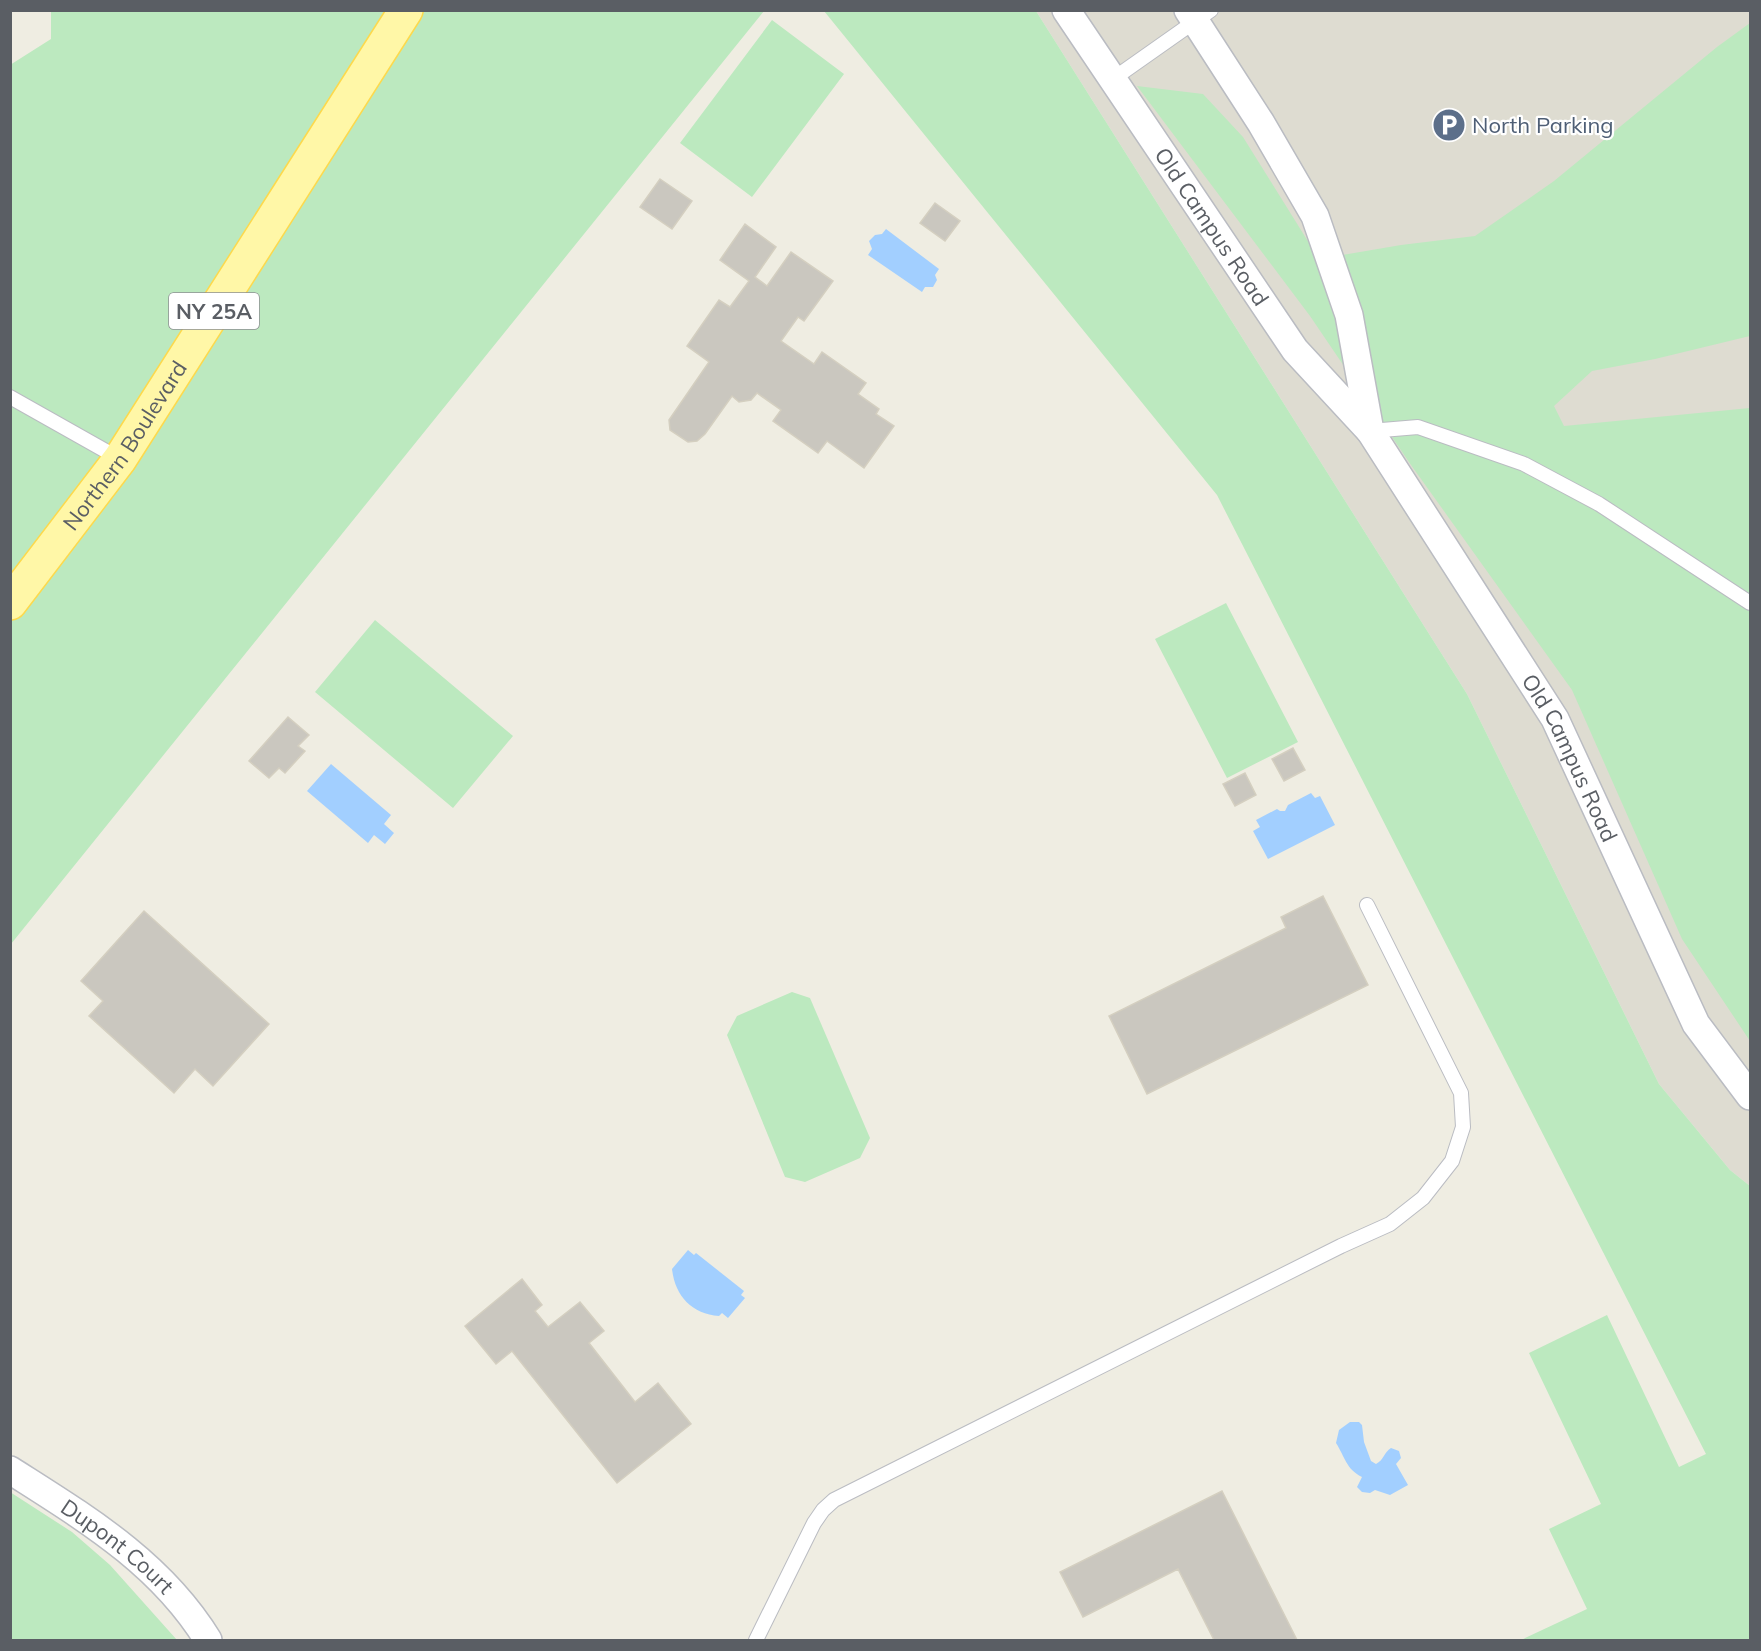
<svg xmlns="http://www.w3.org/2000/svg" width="1761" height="1651" font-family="Mulish,sans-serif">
	<rect width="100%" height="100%" fill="#efede2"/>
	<!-- education -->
	<path fill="#dedcd1" d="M1036,11h714v1175l-20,-16 -71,-86 -192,-390z"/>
	<!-- green -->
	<path fill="#bce9bf" d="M51,11h713l-753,933 -1,-879 41,-26z
		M824,11h212l431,683 192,390 71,86 20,16v454h-229l66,-31 -38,-80 52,-25 -72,-151 78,-38 72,152 27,-13 -489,-959z
		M772,20l72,54 -92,123 -72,-54z
		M1750,23v313l-95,23 -63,12 -38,35 10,20 186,-18v633l-68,-102 -110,-249 -161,-225 -101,-149 -173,-230 66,8 40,43 76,122 82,-14 74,-9 79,-55 163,-134z
		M1226,603l72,139 -71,36 -72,-139z
		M375,620l138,116 -60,72 -138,-116z
		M792,992l18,6 60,140 -10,20 -55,24 -20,-5 -58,-142 10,-19z
		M10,1492l62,40 38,33 67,75h-166z"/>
	<!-- water -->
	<path fill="#a2cfff" d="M886,229l53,40 -4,6 2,5 -4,7h-8l-3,5 -54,-37 4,-6 -3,-8 6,-6 7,-1z
		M331,764l60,51 -7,9 10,9 -9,11 -11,-9 -6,8 -61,-52z
		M1311,793l4,5 5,-2 15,29 -67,34 -15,-28 7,-4 -4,-7 21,-11 3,2h5l3,-6z
		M688,1250l6,5 2,-2 48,38 -3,4 4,3 -17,20 -6,-5 -3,3c-27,-2 -44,-20 -47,-47z
		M1350,1422h9l3,3 2,17 7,19 5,3c8,-4 8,-12 15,-16l8,3 2,7 -5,6 12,21 -18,10 -15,-5 -5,3 -8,-1 -5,-5 5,-10c-16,-8 -17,-20 -26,-34l3,-13z"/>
	<!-- building -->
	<path fill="#cac7bf" stroke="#d4cfc0" stroke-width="1.5" d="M660,179l32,22 -20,28 -32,-22z
		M935,203l25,18 -15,20 -25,-18z
		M745,224l31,23 -21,30 12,9 24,-34 42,29 -29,40 -6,-4 -17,24 33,23 8,-12 44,31 -8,11 21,15 -3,5 18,12 -30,42 -37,-27 -9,12 -45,-32 8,-11 -24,-17 -6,7 -12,2 -7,-6 -27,38 -8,7 -9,1 -18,-12 -1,-10 40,-58 -22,-16 32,-46 11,7 19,-26 -29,-21z
		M288,717l21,18 -11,11 7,5 -20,22 -6,-5 -10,10 -20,-17z
		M1293,748l12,22 -21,11 -12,-22z
		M1245,773l11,22 -21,11 -12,-22z
		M1323,896l45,89 -221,109 -38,-78 177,-88 -5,-11z
		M144,911l125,113 -56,62 -18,-17 -21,24 -85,-77 14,-15 -22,-20z
		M522,1279l20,26 -7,6 13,16 32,-25 24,29 -15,12 46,59 23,-19 33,41 -74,59 -105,-132 -16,13 -31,-38z
		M1222,1491l75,149h-83l-36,-71 -95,48 -23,-45z"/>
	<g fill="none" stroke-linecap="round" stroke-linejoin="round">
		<!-- lane casing -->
		<g stroke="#babcc2" stroke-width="16">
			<path id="lane" d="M1113,79l98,-69
				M10,397l110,62
				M1370,431l48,-4 106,37 75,40 151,99
				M756,1640l58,-117 9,-13 11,-10 507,-254 49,-22 33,-26 29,-37 11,-34 -2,-34 -94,-188"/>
		</g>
		<!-- street casing -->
		<g stroke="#babcc2" stroke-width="30">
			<g id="street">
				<path id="s1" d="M1066,10l229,340 75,81 185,288 141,305 54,72"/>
				<path d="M1188,10l73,113 54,93 34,99 21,116"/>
				<path id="s2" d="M10,1470c75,48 150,92 198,170"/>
			</g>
		</g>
		<!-- primary casing -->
		<g stroke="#fdd94c" stroke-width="36">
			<g id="primary">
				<path id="s3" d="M10,603l110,-144 286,-449"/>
			</g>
		</g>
		<!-- lane -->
		<use href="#lane" stroke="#fff" stroke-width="14"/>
		<!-- street -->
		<use href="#street" stroke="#fff" stroke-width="27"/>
		<!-- primary -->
		<use href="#primary" stroke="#fff7a7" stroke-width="33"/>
	</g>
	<!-- icons -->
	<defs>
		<g id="parking-disc" transform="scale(1.725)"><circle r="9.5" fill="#5c6f8a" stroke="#fff"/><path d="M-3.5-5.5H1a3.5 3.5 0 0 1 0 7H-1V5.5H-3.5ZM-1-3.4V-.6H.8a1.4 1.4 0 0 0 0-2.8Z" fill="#fff"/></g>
	</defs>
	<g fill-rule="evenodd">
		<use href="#parking-disc" x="1449" y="125"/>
	</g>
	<g text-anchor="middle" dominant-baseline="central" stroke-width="4.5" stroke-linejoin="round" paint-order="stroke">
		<!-- shield labels -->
		<rect fill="#fff" stroke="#8c8e92" stroke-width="1.5" x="169" y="293" width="90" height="36" rx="4.5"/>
		<g font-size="21" font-weight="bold" fill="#5a5e64">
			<text x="214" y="311">NY 25A</text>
		</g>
		<!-- service labels -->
		<g font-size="22" fill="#4e5e75" stroke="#fff" text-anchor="start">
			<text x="1472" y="125">North Parking</text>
		</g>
		<!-- street labels -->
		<g font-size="22" fill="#5a5e64" stroke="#fff">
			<text stroke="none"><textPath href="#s1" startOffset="261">Old Campus Road</textPath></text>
			<text stroke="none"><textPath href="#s3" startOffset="195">Northern Boulevard</textPath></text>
			<text stroke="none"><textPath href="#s1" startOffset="904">Old Campus Road</textPath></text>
			<text stroke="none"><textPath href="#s2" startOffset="132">Dupont Court</textPath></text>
		</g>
	</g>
	<!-- border -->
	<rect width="1761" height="1651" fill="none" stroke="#5a5e64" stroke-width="24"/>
</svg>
